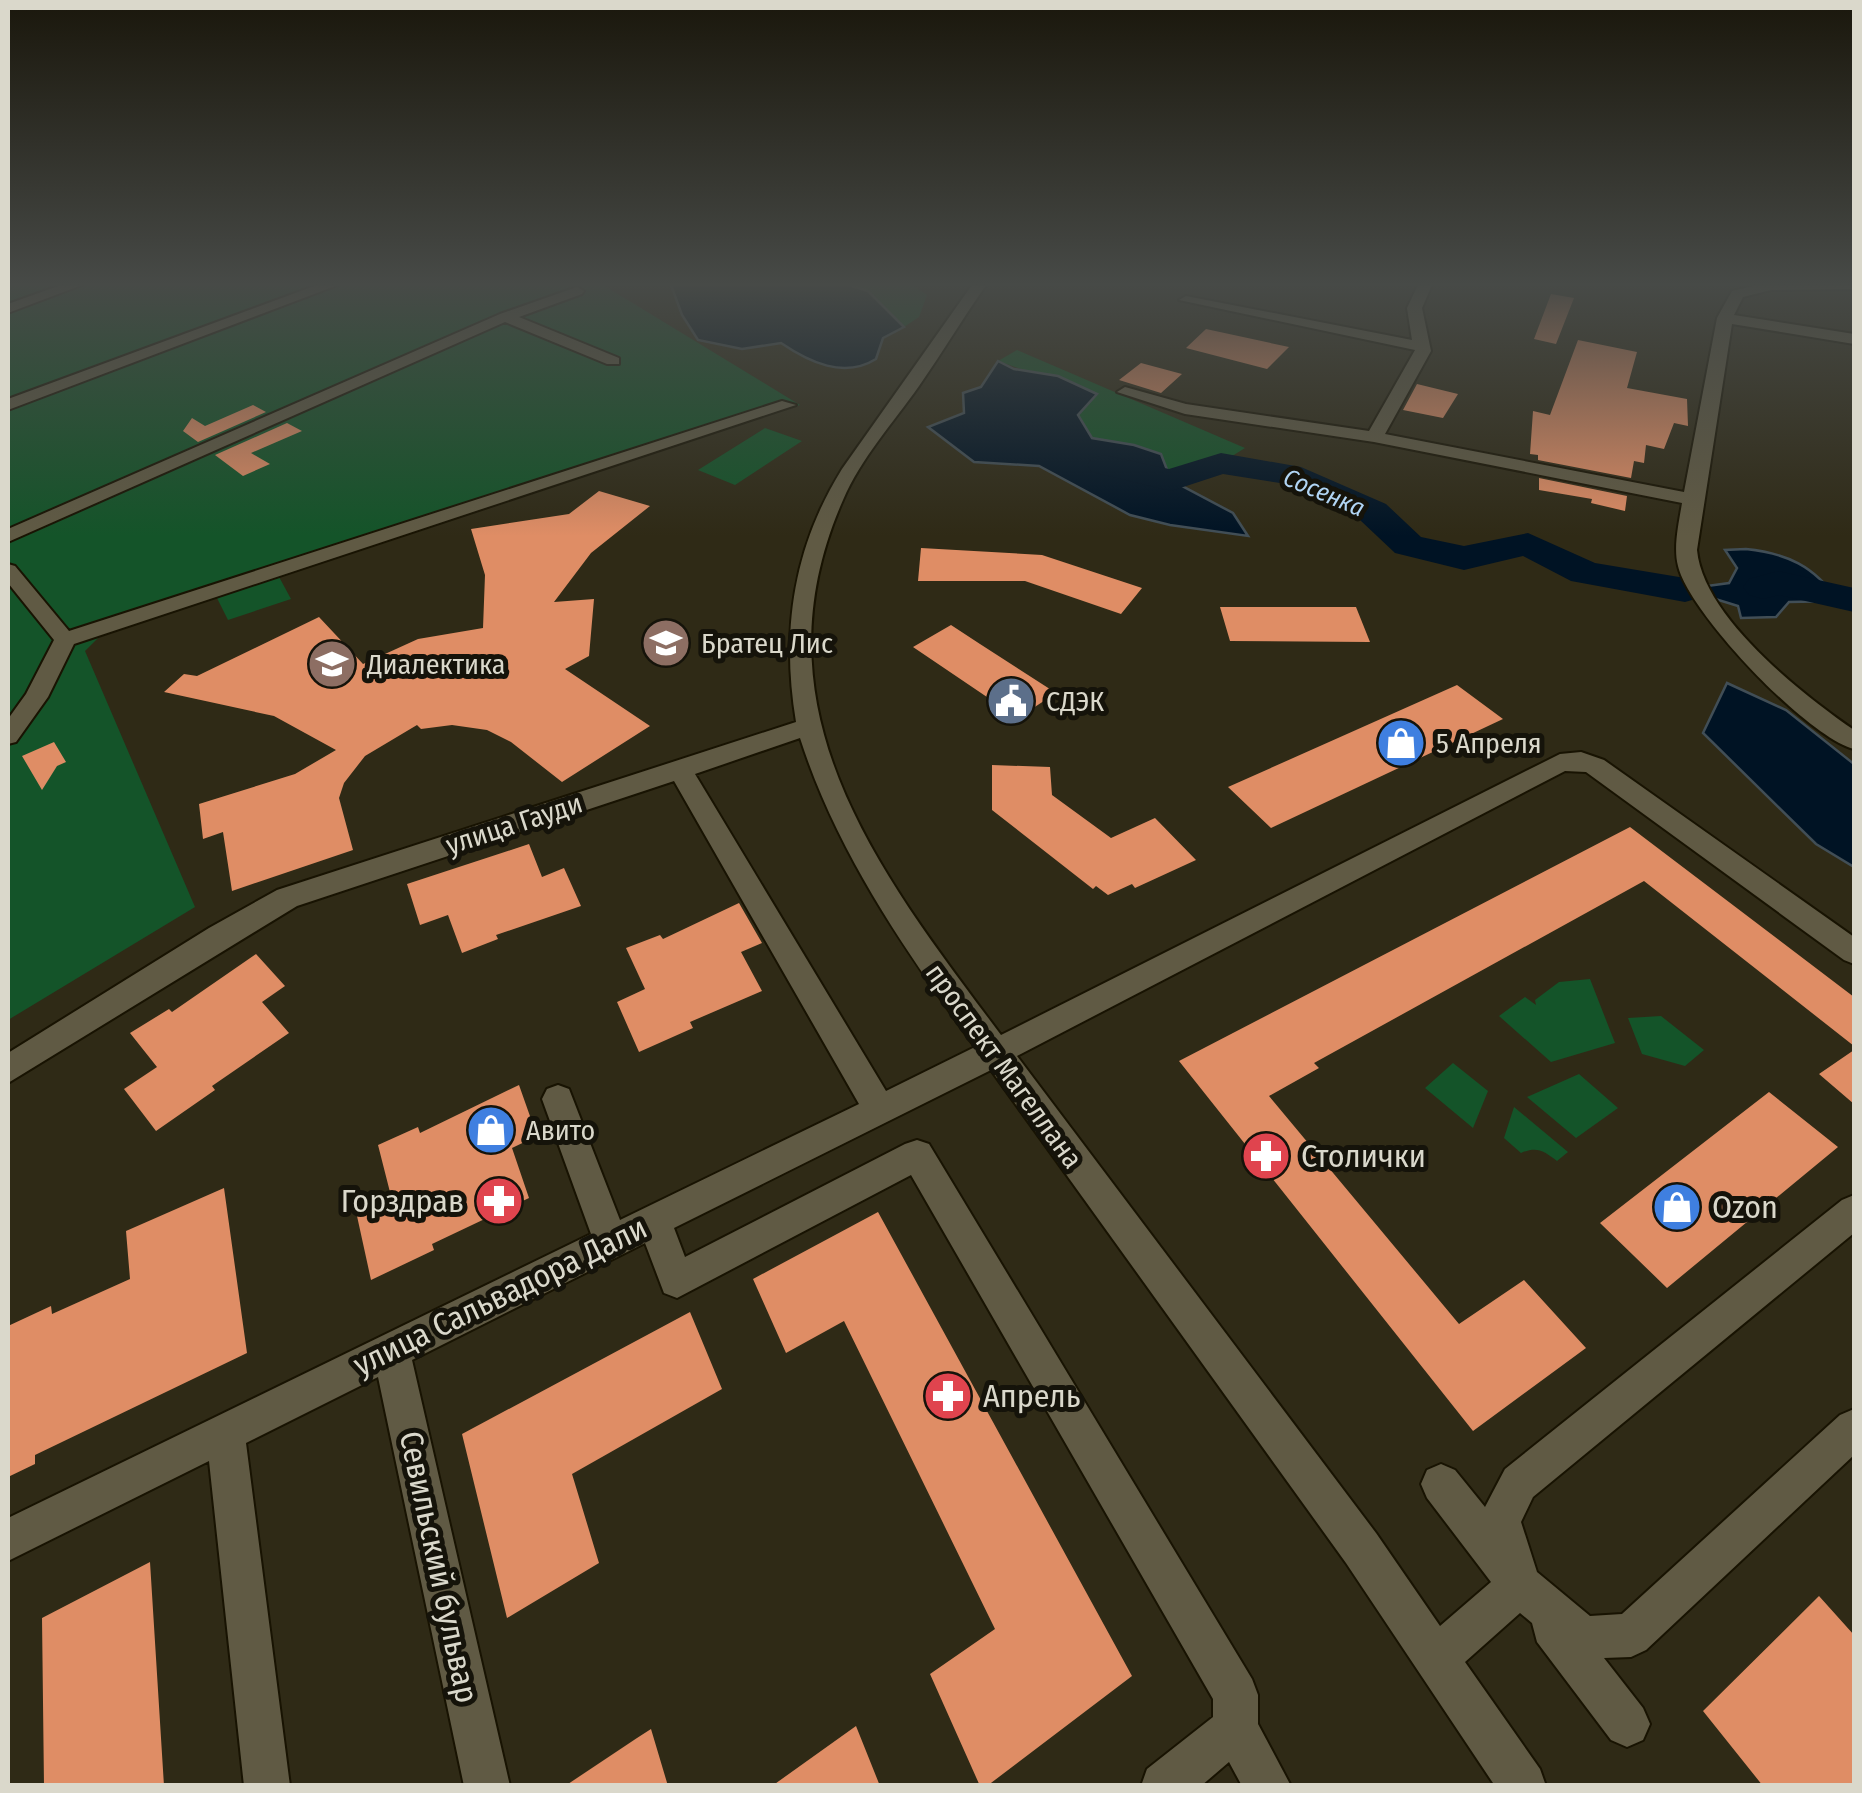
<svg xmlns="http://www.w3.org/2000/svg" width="1862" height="1793" font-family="'Fira Sans Condensed',sans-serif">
	<rect width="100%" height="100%" fill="#2f2a16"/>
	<!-- green -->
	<path fill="#145429" d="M8,285h595l197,120 -522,170 13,24 -63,21 -12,-24 -112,36 -19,19 110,256 -187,113z
		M849,285h63l15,10 -8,22 -15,10 -36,-36z
		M1017,350l228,98 -24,15 -50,17 -37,-35 -42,-6 -14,-24 18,-20 -98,-34z
		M765,428l37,13 -67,44 -37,-15z
		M1590,979l25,64 -64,19 -52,-46 26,-19 11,8 -1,-5 24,-18z
		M1661,1016l43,34 -19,16 -43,-12 -14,-36z
		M1453,1063l35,28 -15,37 -48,-40z
		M1579,1074l39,34 -42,30 -49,-41z
		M1514,1107l54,45 -11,9c-13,-10 -20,-15 -36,-8l-17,-15z"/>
	<!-- water -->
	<path fill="#001324" stroke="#414e56" stroke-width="2.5" d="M671,285h178l19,6 36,36 -21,11 -7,21c-32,20 -67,3 -95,-16l-39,6 -44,-9 -16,-25z
		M998,361l16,8 44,7 39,18 -19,21 14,23 42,7 27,9 10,26 62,33 15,23 -78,-11 -40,-10 -91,-49 -65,-4 -46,-35 36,-14 -1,-20 18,-6z
		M1746,549c40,4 69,17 92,52l-49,1 -13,15 -35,1 -3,-12 -26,-8 -5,-12 22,-3 8,-15 -12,-18z
		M1727,683l59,27 68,54v103l-38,-23 -113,-111z"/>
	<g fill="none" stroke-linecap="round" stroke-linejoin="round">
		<!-- river -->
		<path fill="#001324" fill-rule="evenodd" d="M1221,453l80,14 85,37 35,33 43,9 64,-13 67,30 90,15 14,4 6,8 -6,8 -14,4 -114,-21 -48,-25 -59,14 -69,-17 -35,-33 -80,-37 -57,-9 -52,17 -79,-19 -5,-7 5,-7 12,-3 65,14z
			M1778,571l76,17v24l-75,-17 -16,4 -14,-4 -6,-8 6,-8z"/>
	</g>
	<!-- building -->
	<path fill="#df8d65" d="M1551,294l23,4 -18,46 -22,-5z
		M1206,329l83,18 -22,22 -81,-21z
		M1578,340l59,12 -10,36 60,11 1,27 -14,-3 -10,26 -18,-4 -2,18 -10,-2 -3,17 -93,-18v-5l-8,-1 3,-43 17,4z
		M1141,363l41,11 -21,19 -42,-13z
		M1417,384l41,10 -15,24 -40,-8z
		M253,405l13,7 -68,30 -15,-11 9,-13 13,8z
		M287,423l15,8 -51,22 19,11 -27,12 -28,-21z
		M1539,478l88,18 -2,15 -34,-8 1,-4 -53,-9z
		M599,491l51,15 -59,47 -37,49 40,-3 -5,57 -24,13 85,57 -88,56 -51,-40 -24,-12 -35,-5 -31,4 -4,-4 -52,31 -21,27 -5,15 14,52 -121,41 -9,-59 -20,7 -4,-35 96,-30 41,-24 -62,-34 -110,-24 20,-18 13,2 122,-59 44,47 55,-25 65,-11 2,-53 -14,-46 98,-15z
		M921,548l121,7 100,33 -21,26 -96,-33h-107z
		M1220,607h136l14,35 -140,-1z
		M951,625l29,19 76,49 -38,25 -105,-71z
		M1457,685l46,34 -232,109 -43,-41z
		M54,742l12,20 -9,4 -15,24 -20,-34z
		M992,765l58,2 2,28 59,43 44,-20 41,42 -61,28 -3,-4 -24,11 -12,-9 -3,3 -101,-79z
		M1630,827l224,170v49l-210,-165 -330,182 5,5 -50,28 190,228 65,-44 62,68 -113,83 -294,-370z
		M529,844l13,33 22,-9 17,38 -85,29 2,4 -36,14 -14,-38 -28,10 -13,-41z
		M739,903l23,40 -21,9 21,39 -72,31 3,6 -54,24 -22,-50 28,-13 -19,-41 34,-13 3,4z
		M256,954l29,32 -23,16 27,31 -77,53 3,4 -59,41 -32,-42 33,-22 -27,-34 39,-24 3,3z
		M1854,1050v54l-35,-30z
		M519,1085l18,51 -25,12 17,50 -97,46 2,6 -63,30 -14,-64 35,-16 -14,-55 40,-18 2,6z
		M1769,1092l69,55 -171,141 -67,-65z
		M224,1188l23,165 -212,102v9l-27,13v-151l43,-20 1,8 78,-35 -4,-48z
		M878,1212l254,464 -145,110h-7l-50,-112 65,-45 -151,-308 -58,32 -33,-74z
		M690,1312l32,77 -150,85 27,89 -92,55 -45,-184z
		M150,1562l14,224h-120l-2,-168z
		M1819,1596l35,39v151h-91l-60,-75z
		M856,1726l24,60h-108z
		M651,1729l17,57h-103l72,-48z"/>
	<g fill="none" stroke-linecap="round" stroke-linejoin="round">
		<!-- minor casing -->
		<g stroke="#181302" stroke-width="4">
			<path id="minor" d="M61,285h21l-74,28v-9z
				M317,285h21l-330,125v-11z
				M972,285h14c-23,33 -44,68 -67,101 -26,37 -58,72 -76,114 -93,210 36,372 158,535l559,-281 21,-2 23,8 250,177v27l-10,-4 -258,-188 -21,-1 -548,285 359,477 64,93 51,-44 -64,-84 -6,-14 6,-14 14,-6 14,6 30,37 20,-38 337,-269 12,-5v38l-321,264 -12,25 16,50 53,44 32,-2 218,-199 14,-6v46l-208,195 -15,7 -27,1 39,50 7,16 -7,16 -16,7 -16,-7 -74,-98 -5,-19 -12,-10 -55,49 75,107 6,17h-51l-149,-223 -355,-493 -317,158 11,29 220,-113 12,-4 12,4 323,535 6,16v29l33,62h-49l-13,-24 -28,24h-60l6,-17 66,-52v-18l-302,-524 -234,123 -13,-5 -19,-50 -233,117 98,426h-46l-86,-409 -132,66 44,343h-46l-35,-325 -201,100v-43l583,-284 -49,-135 5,-10 11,-4 11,4 51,131 239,-116 -185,-323 -377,125 -289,177v-30l201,-125 68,-38 519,-168c-15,-91 -3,-174 46,-253zM800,738c37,115 105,212 175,309l-89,44 -191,-317z
				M1418,285h14l-10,23 9,43 -46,83 299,58 33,-174 15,-27 25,-6h97v4l-83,1 -28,7 -9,18 120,19v10l-122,-20 -35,226c6,67 105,144 157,180v19c-46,-11 -165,-136 -176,-183 -5,-19 1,-44 4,-63l-308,-61 -189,-28 -68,-22 8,-5 61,17 183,27 46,-81 -236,-50 7,-4 226,44 -5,-32z
				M577,287l7,4 -2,3 -63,23 100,41v6h-12l-102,-42 -497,220v-13l492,-215z
				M782,401l14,4 -722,239 -26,53 -32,45 -8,2v-25l18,-25 28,-54 -46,-57v-19l7,2 54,65z"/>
		</g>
		<!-- minor -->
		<use href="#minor" fill="#605a44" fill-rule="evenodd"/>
	</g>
	<!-- sky -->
	<linearGradient id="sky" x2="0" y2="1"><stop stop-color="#1a170c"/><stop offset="0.53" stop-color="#474a47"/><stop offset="1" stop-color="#474a47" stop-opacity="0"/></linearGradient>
	<rect width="1862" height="536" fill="url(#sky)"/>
	<!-- icons -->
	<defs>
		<g id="school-disc" transform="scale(2.5)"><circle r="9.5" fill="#8d6e63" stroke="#15130a"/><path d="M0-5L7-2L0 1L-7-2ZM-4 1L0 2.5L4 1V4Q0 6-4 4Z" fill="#fff"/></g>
		<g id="civic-disc" transform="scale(2.5)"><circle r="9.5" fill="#5c6f8a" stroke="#15130a"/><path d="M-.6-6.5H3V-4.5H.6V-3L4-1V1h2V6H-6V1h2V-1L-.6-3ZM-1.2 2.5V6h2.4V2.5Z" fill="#fff"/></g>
		<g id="shop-disc" transform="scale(2.5)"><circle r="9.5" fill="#3f7fe0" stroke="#15130a"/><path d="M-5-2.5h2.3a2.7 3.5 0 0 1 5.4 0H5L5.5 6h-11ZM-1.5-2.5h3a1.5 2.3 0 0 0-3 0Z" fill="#fff"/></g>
		<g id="pharmacy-disc" transform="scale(2.5)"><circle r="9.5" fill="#e0444e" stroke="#15130a"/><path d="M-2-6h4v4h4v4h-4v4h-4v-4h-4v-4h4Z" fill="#fff"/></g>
	</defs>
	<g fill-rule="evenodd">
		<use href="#school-disc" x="666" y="643"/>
		<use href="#school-disc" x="332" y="664"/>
		<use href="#civic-disc" x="1011" y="701"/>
		<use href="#shop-disc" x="1401" y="743"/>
		<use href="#shop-disc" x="491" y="1130"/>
		<use href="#pharmacy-disc" x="1266" y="1156"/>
		<use href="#pharmacy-disc" x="499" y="1201"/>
		<use href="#shop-disc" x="1677" y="1207"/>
		<use href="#pharmacy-disc" x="948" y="1396"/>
	</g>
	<g text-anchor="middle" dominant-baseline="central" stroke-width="10" stroke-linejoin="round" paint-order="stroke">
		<!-- far-water labels -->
		<g font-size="25" font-style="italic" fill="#b1d5f4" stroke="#15130a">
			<text transform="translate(1324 493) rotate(23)">Сосенка</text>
		</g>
		<!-- poi labels -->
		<g font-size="28" fill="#dad8cb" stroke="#15130a" text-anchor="start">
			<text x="701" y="643">Братец Лис</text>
			<text x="367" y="664">Диалектика</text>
			<text x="1046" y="701">СДЭК</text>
			<text x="1436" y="743">5 Апреля</text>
			<text x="526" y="1130">Авито</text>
		</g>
		<!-- street labels -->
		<g font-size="28" fill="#dad8cb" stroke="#15130a">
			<text transform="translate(514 824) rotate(-18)">улица Гауди</text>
			<text transform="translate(1004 1066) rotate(54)">проспект Магеллана</text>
		</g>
		<!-- near-poi labels -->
		<g font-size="32" fill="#dad8cb" stroke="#15130a" text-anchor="start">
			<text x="1301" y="1156">Столички</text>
			<text x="464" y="1201" text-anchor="end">Горздрав</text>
			<text x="1712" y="1207">Ozon</text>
			<text x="983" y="1396">Апрель</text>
		</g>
		<!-- near-street labels -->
		<g font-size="32" fill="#dad8cb" stroke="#15130a">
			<text transform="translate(500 1296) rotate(-26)">улица Сальвадора Дали</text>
			<text transform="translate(439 1567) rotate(78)">Севильский бульвар</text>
		</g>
	</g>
	<!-- border -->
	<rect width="1862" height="1793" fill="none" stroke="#dad8cb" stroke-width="20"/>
</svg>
